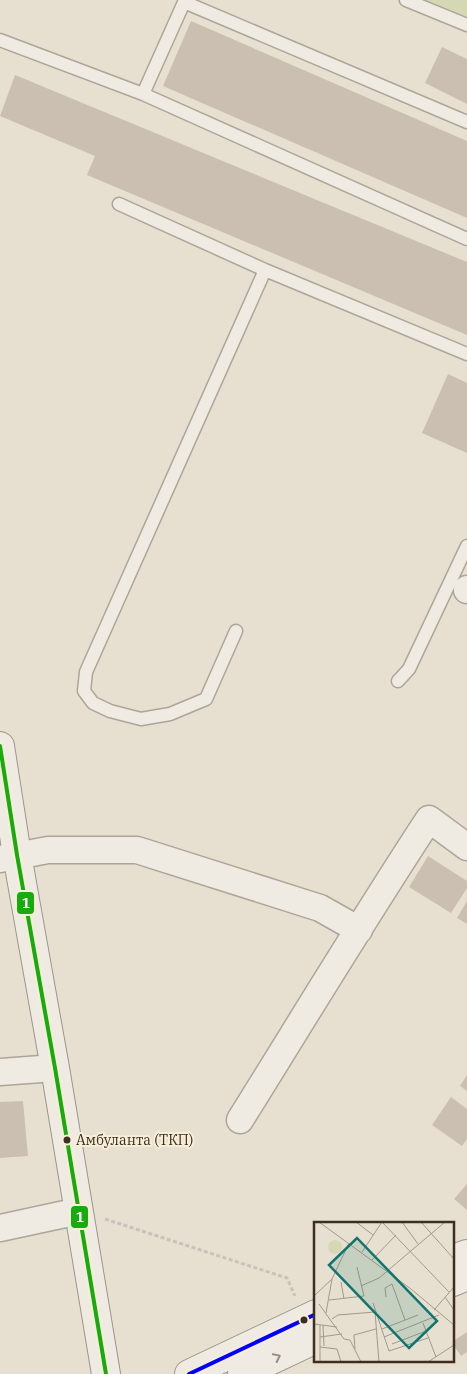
<svg xmlns="http://www.w3.org/2000/svg" width="467" height="1374" font-family="'IBM Plex Serif',serif">
	<rect width="100%" height="100%" fill="#e7e0d1"/>
	<!-- green -->
	<path fill="#d6d7b3" d="M415,0h52v25z"/>
	<!-- building -->
	<path fill="#cbbfb2" d="M191,21l276,120v77l-304,-132z
		M442,47l25,12v45l-42,-21z
		M15,75l452,187v73l-380,-160 8,-19 -95,-40z
		M448,374l19,9v70l-45,-20z
		M428,856l39,25v7l-16,25 -42,-26z
		M467,901v23l-10,-6z
		M467,1075v16l-7,-5z
		M451,1097l16,12v30l-5,7 -30,-21z
		M23,1101l5,55 -28,2v-56z
		M467,1184v26l-13,-11z
		M467,1332v20l-6,4 -8,-12v-3z"/>
	<g fill="none" stroke-linecap="round" stroke-linejoin="round">
		<!-- lane casing -->
		<g stroke="#ada599" stroke-width="15">
			<path id="lane" d="M406,0l61,25
				M184,2l283,120
				M0,40l143,54 324,145
				M143,94l42,-94
				M119,204l146,66 202,84
				M236,631l-30,68 -36,15 -29,5 -31,-8 -17,-8 -9,-12 2,-19 179,-402
				M398,681l11,-12 58,-123"/>
		</g>
		<!-- street casing -->
		<g stroke="#ada599" stroke-width="29">
			<path id="street" d="M467,589v1
				M0,859l48,-9h89l183,58 39,22
				M0,1072l55,-4
				M240,1120c63,-101 124,-202 189,-301l38,28
				M0,1228l79,-17"/>
		</g>
		<!-- secondary casing -->
		<g stroke="#9c958a" stroke-width="30">
			<path id="secondary" d="M0,746l17,109 38,213 51,306
				M453,1259l14,-5
				M453,1282l14,-6
				M189,1374l127,-60
				M242,1374l74,-35"/>
		</g>
		<!-- path -->
		<path stroke="#c8c2b9" stroke-width="3" stroke-dasharray="4 2.5" stroke-linecap="butt" d="M105,1219l182,59 8,18"/>
		<!-- lane -->
		<use href="#lane" stroke="#efebe3" stroke-width="12"/>
		<!-- street -->
		<use href="#street" stroke="#efebe3" stroke-width="26"/>
		<!-- secondary -->
		<use href="#secondary" stroke="#efebe3" stroke-width="28"/>
		<!-- bus-1 casing -->
		<g stroke="#f7eed8" stroke-width="8">
			<path id="bus-1" d="M0,746l17,109 38,213 51,306"/>
		</g>
		<!-- bus-2 casing -->
		<g stroke="#f7eed8" stroke-width="8">
			<path id="bus-2" d="M189,1374l127,-60"/>
		</g>
		<!-- bus-1 -->
		<use href="#bus-1" stroke="#18ab0d" stroke-width="4"/>
		<!-- bus-2 -->
		<use href="#bus-2" stroke="#00f" stroke-width="4"/>
	</g>
	<!-- one-way arrows -->
	<defs><path id="oneway-chevron" d="M-2-3.5L2.5 0L-2 3.5" fill="none" stroke-width="1.6" stroke-linecap="round" stroke-linejoin="round" transform="scale(1.25)"/></defs>
	<use stroke="#968c82" href="#oneway-chevron" transform="translate(277 1357) rotate(-26)"/>
	<!-- markers -->
	<g fill="#3d2e20" stroke="#f7eed8" stroke-width="2">
		<circle cx="67" cy="1140" r="4.5"/>
		<circle cx="304" cy="1320" r="4.5"/>
	</g>
	<g text-anchor="middle" dominant-baseline="central" stroke-width="4" stroke-linejoin="round" paint-order="stroke">
		<!-- bus labels -->
		<g font-size="14" fill="#3d2e20" stroke="#f7eed8" text-anchor="start">
			<text x="76" y="1140">Амбуланта (ТКП)</text>
		</g>
	</g>
	<!-- overview -->
	<g transform="translate(314 1222)">
		<rect width="140" height="140" fill="#e7e0d1"/>
		<path d="M14 25a7 7 0 1 1 14 0a7 7 0 1 1-14 0Z" fill="#d6d7b3"/>
		<path fill="none" stroke="#a3998a" stroke-width="1" d="M5,0l92,67 43,36M42,0l17,13M68,0l67,70M88,0l16,22M107,0l33,37M48,30l20,-30M58,38l24,-25M27,60l3,17M47,64l18,-8 66,-56M0,74l18,-17 17,-36M72,75l-1,-9 7,-4 13,36M131,75l9,13M15,78l35,-4 -7,-29M59,81l16,48 39,-13M5,82l25,35 6,1 11,22M120,88l20,-23M12,91l6,-34M18,97l6,-4 37,-3 4,50M109,101l13,34M0,102l23,3M9,103l1,21M68,107l36,-14M6,115l22,-3M70,115l55,-22M78,122l34,-13M6,125l17,2 4,13M41,127l-1,-14 22,-6M6,140v-37M114,140l26,-17"/>
		<path fill="#0f766e" fill-opacity="0.15" stroke="#0f766e" stroke-width="2.5" d="M43,16l80,83 -28,27 -80,-83z"/>
		<rect width="140" height="140" fill="none" stroke="#3d2e20" stroke-width="2.5"/>
	</g>
	<g stroke="#f7eed8" stroke-width="2">
		<rect x="16" y="891" width="19" height="24" rx="5" fill="#18ab0d"/>
		<rect x="70" y="1205" width="19" height="24" rx="5" fill="#18ab0d"/>
	</g>
	<g font-size="14" text-anchor="middle" font-weight="bold" fill="#fff">
		<text x="26" y="908">1</text>
		<text x="80" y="1222">1</text>
	</g>
</svg>
